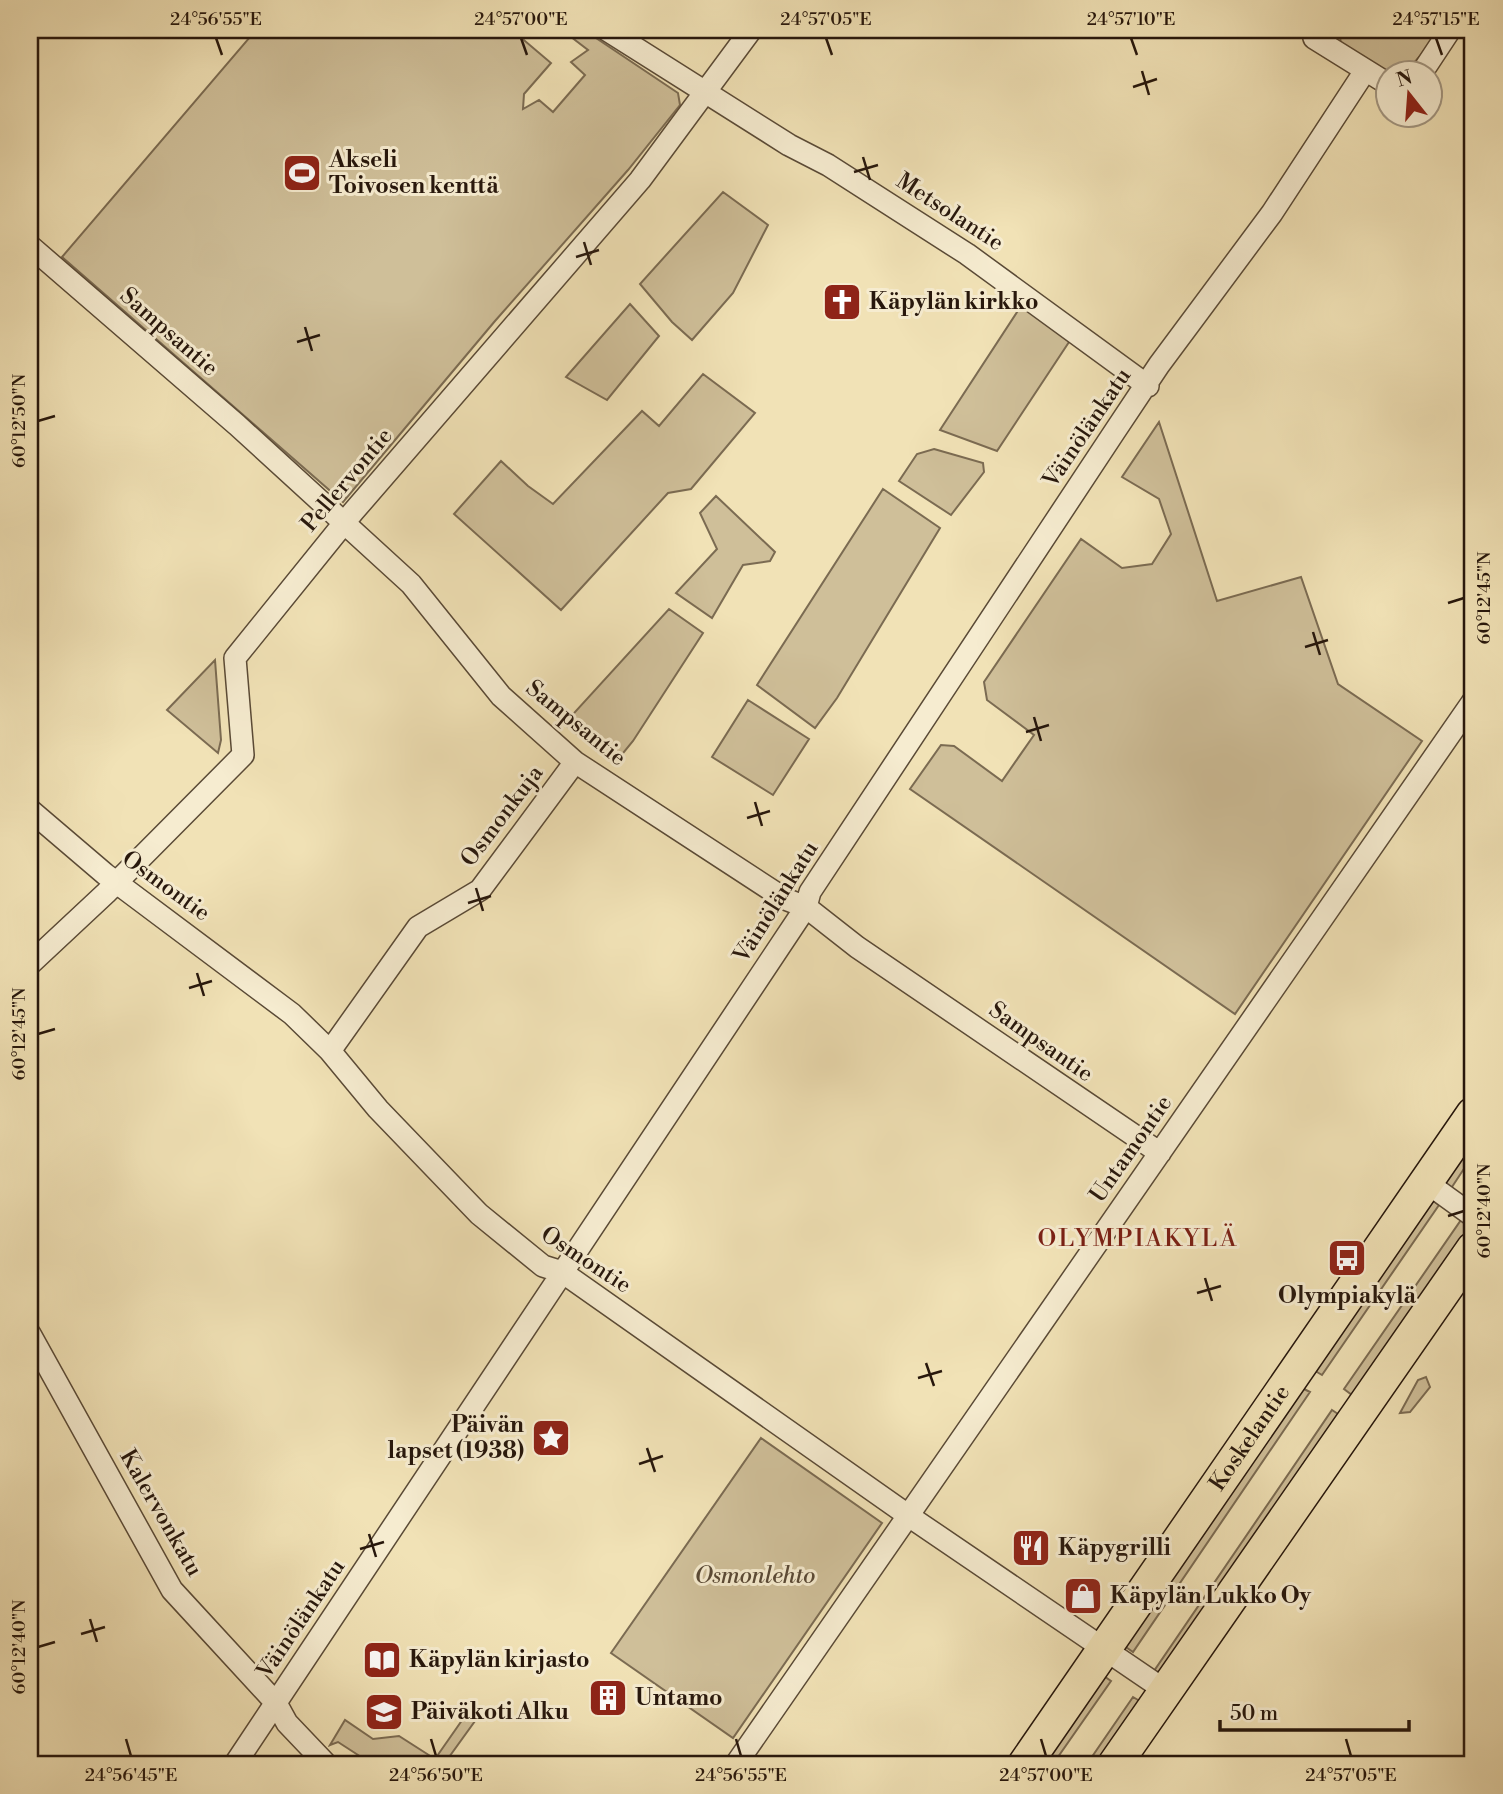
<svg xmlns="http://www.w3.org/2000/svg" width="1503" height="1794" font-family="'Libre Bodoni',serif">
	<rect width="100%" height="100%" fill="#f1e2b6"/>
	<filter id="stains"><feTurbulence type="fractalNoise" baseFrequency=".00286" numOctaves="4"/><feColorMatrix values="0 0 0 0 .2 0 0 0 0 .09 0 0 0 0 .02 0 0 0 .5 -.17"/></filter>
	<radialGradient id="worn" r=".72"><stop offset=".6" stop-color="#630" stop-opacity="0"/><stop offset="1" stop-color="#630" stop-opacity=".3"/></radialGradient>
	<!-- green -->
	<path fill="#cfbf99" stroke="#7b6b52" stroke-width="2" d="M256,30h256l39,33 -27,31 -1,15 16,-9 14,12 32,-37 -14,-13 17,-12 -26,-20h22l94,63 2,12 -52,65 -133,151 -152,181 -281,-245z
		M1339,30h99c-11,17 -26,44 -48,43l-49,-29z
		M723,192l45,33 -35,68 -41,47 -20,-18 -32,-38z
		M1023,303l48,36 -74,112 -57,-21z
		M630,304l29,32 -52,64 -41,-23z
		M703,374l52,39 -64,76 -23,4 -107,117 -107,-96 47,-53 27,25 25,18 89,-93 17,15z
		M1159,422l58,179 84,-24 37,107 84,57 -187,273 -325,-225 31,-44 13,1 48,35 32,-46 -47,-35 -3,-18 97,-143 41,29 30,-4 19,-30 -12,-35 -37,-22z
		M934,449l49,14 1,9 -33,43 -52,-34 18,-27z
		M883,489l57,39 -103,170 -22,30 -58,-43z
		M716,496l59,56 -5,9 -27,4 -31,53 -36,-25 41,-44 -17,-36z
		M669,609l34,24 -70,108 -18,22 -51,-39z
		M215,660l6,80 -3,13 -51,-43z
		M748,700l61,39 -36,56 -61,-38z
		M1473,1136v19l-23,35 -10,-6z
		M1429,1198l10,7 -117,170 -10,-6z
		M1461,1220l11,8 -116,170 -12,-9z
		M1426,1377l4,10 -20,25 -10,1 18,-33z
		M1300,1387l10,5 -177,260 -10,-7z
		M1332,1410l9,6 -178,260 -9,-5z
		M761,1438l121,85 -149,215 -122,-85z
		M1101,1674l10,7 -58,83h-14z
		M1133,1697l10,6 -43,61h-13z
		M472,1706l3,15 -31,43h-72l-34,-22 -8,3 15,-25 28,19 26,-3 36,23z"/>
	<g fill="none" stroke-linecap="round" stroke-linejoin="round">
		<!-- street casing -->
		<g stroke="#5a4a36" stroke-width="24">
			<path id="street" d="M607,30l182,115 39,20 139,89 181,132
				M1319,30l-5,8 74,46
				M1421,74l29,-44
				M30,246l207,179 174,159 90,112 74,66 210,137 21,8 51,40 303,206
				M30,810l75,64 187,140 38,37 48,58 101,105 64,52 19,6 357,251 247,168
				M30,964l76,-71 137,-138 -8,-97 118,-146 287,-332 111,-150
				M330,1051l88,-124 62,-37 95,-128
				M1426,1182l47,34
				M30,1334l142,256 104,113 11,20 39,41
				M235,1764l571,-857 4,-15 305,-461 44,-66 113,-152 93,-142
				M736,1764l737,-1063"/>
		</g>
		<!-- primary casing -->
		<g stroke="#27170c" stroke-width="36">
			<g id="primary">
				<path id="s1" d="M1025,1764l448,-650"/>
				<path d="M1115,1764l358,-515"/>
			</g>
		</g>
		<!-- street -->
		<use href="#street" stroke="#f6ecd0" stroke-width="21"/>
		<!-- primary -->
		<use href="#primary" stroke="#f1e2b6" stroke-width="33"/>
	</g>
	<!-- ticks -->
	<path fill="none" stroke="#27170c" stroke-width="2.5" d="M216,38l6,17M521,38l6,17M826,38l6,17M1131,38l6,17M1436,38l6,17M1142,71l7,24M1133,87l24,-8M863,157l7,23M854,172l24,-7M584,242l7,23M576,257l23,-7M305,327l7,24M297,342l23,-7M38,421l17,-5M1448,603l16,-5M1313,632l7,23M1305,647l23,-7M1034,717l7,24M1026,732l23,-7M755,802l7,24M747,818l23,-7M476,888l7,23M468,903l23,-7M197,973l7,23M189,988l23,-7M38,1034l17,-5M1448,1216l16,-5M1205,1278l7,23M1197,1293l24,-7M926,1363l8,23M918,1378l24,-7M647,1448l8,24M639,1464l24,-8M369,1534l7,23M360,1549l24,-7M90,1619l7,23M81,1634l24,-7M38,1647l17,-5M126,1739l5,17M431,1739l5,17M736,1739l5,17M1041,1739l5,17M1346,1739l5,17"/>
	<!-- icons -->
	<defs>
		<g id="stadium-square" transform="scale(2.0125)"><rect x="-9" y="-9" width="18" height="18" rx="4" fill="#8f2418" stroke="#f6ecd0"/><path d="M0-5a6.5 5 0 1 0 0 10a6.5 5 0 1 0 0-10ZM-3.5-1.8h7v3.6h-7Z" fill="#fff"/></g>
		<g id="church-square" transform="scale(2.0125)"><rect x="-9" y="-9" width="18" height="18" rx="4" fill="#8f2418" stroke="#f6ecd0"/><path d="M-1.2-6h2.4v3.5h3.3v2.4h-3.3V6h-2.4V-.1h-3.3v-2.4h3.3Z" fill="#fff"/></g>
		<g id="bus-square" transform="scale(2.0125)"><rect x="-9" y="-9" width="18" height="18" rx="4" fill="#8f2418" stroke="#f6ecd0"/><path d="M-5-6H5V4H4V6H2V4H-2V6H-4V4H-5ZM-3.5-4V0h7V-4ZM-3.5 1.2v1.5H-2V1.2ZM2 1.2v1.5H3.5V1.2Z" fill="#fff"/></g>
		<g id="sight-square" transform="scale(2.0125)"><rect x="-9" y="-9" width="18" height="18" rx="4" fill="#8f2418" stroke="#f6ecd0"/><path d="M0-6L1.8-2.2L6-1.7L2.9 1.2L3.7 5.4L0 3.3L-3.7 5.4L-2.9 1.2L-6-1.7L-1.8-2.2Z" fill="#fff"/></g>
		<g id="restaurant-square" transform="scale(2.0125)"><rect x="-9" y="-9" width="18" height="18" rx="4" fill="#8f2418" stroke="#f6ecd0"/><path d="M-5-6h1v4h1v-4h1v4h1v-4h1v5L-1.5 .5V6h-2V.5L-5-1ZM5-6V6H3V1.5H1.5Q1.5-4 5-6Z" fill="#fff"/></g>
		<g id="shop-square" transform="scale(2.0125)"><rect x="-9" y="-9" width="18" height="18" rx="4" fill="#8f2418" stroke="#f6ecd0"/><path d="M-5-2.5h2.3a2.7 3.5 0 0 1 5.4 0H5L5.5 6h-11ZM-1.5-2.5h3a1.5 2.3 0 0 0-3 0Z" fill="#fff"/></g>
		<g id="library-square" transform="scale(2.0125)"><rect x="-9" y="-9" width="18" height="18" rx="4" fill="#8f2418" stroke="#f6ecd0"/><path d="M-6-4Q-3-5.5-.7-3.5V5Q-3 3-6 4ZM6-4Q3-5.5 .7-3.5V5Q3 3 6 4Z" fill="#fff"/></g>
		<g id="building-square" transform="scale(2.0125)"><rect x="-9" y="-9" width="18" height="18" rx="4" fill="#8f2418" stroke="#f6ecd0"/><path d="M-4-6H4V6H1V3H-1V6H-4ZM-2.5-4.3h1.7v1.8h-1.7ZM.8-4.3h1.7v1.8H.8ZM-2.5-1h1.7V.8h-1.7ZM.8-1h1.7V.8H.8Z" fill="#fff"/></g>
		<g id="school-square" transform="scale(2.0125)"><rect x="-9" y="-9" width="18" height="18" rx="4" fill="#8f2418" stroke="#f6ecd0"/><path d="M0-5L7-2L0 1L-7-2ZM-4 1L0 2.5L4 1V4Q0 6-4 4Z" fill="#fff"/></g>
	</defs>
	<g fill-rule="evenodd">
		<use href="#stadium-square" x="302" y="173"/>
		<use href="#church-square" x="842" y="302"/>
		<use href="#bus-square" x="1347" y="1258"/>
		<use href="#sight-square" x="551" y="1438"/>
		<use href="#restaurant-square" x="1031" y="1548"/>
		<use href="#shop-square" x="1083" y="1596"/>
		<use href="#library-square" x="382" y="1660"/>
		<use href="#building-square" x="608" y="1698"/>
		<use href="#school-square" x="384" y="1712"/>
	</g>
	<g text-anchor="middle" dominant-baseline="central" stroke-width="6" stroke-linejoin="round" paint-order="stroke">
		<!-- poi labels -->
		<g font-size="23" font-weight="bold" fill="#27170c" stroke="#f6ecd0" text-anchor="start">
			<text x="329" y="160">Akseli<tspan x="329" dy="26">Toivosen kenttä</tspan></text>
			<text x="869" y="302">Käpylän kirkko</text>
			<text x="1347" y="1296" text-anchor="middle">Olympiakylä</text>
			<text x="524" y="1425" text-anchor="end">Päivän<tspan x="524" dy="26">lapset (1938)</tspan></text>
			<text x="1058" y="1548">Käpygrilli</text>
			<text x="1110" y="1596">Käpylän Lukko Oy</text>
			<text x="409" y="1660">Käpylän kirjasto</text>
			<text x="635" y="1698">Untamo</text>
			<text x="411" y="1712">Päiväkoti Alku</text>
		</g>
		<!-- street labels -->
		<g font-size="23" fill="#27170c" stroke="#f6ecd0">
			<text transform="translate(950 212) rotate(33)">Metsolantie</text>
			<text transform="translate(169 332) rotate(41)">Sampsantie</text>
			<text transform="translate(1087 428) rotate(-56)">Väinölänkatu</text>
			<text transform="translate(347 480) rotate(-50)">Pellervontie</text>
			<text transform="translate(576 723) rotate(39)">Sampsantie</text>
			<text transform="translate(502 816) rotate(-53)">Osmonkuja</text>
			<text transform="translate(166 886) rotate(36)">Osmontie</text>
			<text transform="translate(776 902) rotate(-58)">Väinölänkatu</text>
			<text transform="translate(1041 1042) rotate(35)">Sampsantie</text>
			<text transform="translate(1131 1149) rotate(-55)">Untamontie</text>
			<text transform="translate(586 1260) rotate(33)">Osmontie</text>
			<text stroke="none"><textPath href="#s1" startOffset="396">Koskelantie</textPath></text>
			<text transform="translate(161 1513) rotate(60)">Kalervonkatu</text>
			<text transform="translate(301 1619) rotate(-56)">Väinölänkatu</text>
		</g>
		<!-- park labels -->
		<g font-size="23" font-style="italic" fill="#594936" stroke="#f6ecd0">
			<text x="755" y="1576">Osmonlehto</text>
		</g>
		<!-- neighbourhood labels -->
		<g font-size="24" letter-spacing="2" fill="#7a1f14" stroke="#f6ecd0">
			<text x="1138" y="1239">OLYMPIAKYLÄ</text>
		</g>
	</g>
	<!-- margin -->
	<rect width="1503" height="1794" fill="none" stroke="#f1e2b6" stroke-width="77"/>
	<!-- north arrow -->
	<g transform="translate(1409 94) rotate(343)"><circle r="33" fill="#f6ecd0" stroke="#a39782" stroke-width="2"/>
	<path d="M0-5L12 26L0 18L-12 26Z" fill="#8f2418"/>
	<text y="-10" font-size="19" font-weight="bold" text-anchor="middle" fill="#27170c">N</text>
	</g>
	<!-- scale -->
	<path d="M1220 1720v10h189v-10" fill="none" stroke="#27170c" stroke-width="3.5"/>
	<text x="1230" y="1720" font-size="21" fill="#27170c" stroke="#f6ecd0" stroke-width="5" paint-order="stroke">50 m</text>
	<rect x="38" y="38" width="1426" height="1718" fill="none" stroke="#27170c" stroke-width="2.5"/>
	<g font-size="18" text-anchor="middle" fill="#27170c">
		<text x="216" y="25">24°56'55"E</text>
		<text x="521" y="25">24°57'00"E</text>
		<text x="826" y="25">24°57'05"E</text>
		<text x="1131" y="25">24°57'10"E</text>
		<text x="1436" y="25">24°57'15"E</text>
		<text transform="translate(19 421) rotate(-90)" y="6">60°12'50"N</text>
		<text transform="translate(1484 598) rotate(-90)" y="6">60°12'45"N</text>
		<text transform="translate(19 1034) rotate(-90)" y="6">60°12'45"N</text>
		<text transform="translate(1484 1211) rotate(-90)" y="6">60°12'40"N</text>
		<text transform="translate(19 1647) rotate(-90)" y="6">60°12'40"N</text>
		<text x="131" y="1781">24°56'45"E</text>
		<text x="436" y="1781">24°56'50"E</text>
		<text x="741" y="1781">24°56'55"E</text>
		<text x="1046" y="1781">24°57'00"E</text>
		<text x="1351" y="1781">24°57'05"E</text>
	</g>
	<rect width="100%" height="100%" filter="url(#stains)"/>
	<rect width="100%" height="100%" fill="url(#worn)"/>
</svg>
